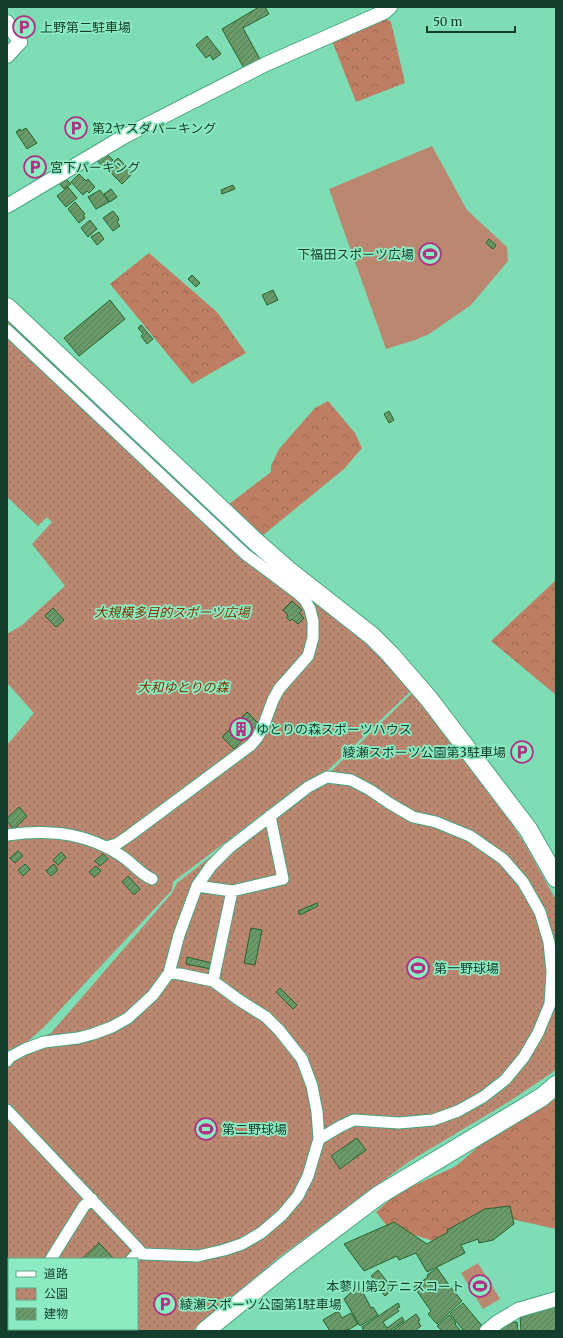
<svg xmlns="http://www.w3.org/2000/svg" width="563" height="1338" font-family="Merriweather,'Noto Sans JP',serif">
	<defs>
		<pattern id="forest-crowns" width="20" height="18" patternUnits="userSpaceOnUse"><rect width="20" height="18" fill="#bd7e63"/><path d="M2 6a3 3 0 1 1 6 0M12 15a3 3 0 1 1 6 0" fill="none" stroke="#986852"/></pattern>
		<pattern id="park-dots" width="8" height="8" patternUnits="userSpaceOnUse"><rect width="8" height="8" fill="#ba8771"/><path d="M2 2h.1M6 6h.1" fill="none" stroke="#96705d" stroke-width="1.8" stroke-linecap="round"/></pattern>
		<pattern id="building-hatch" width="6" height="6" patternUnits="userSpaceOnUse"><rect width="6" height="6" fill="#6a9a6a"/><path d="M-1 1l2-2M0 6l6-6M5 7l2-2" fill="none" stroke="#567f58"/></pattern>
	</defs>
	<rect width="100%" height="100%" fill="#7fddb5"/>
	<!-- green -->
	<path fill="#ba8771" d="M432,146l35,64 40,37 1,14 -37,44 -42,29 -14,6 -29,9 -57,-160z
		M478,1263l22,36 -17,10 -22,-36z"/>
	<!-- forest -->
	<path fill="url(#forest-crowns)" d="M384,17l7,5 14,61 -49,19 -24,-61z
		M149,253l68,59 29,41 -54,31 -82,-100z
		M328,401l27,32 7,15 -18,21 -82,67 -34,-31 43,-33v-6l8,-17 36,-41z
		M556,580v115l-65,-54z
		M556,1081v148l-54,-12 -69,24 -46,-15 -11,-14 20,-18 60,-28z"/>
	<!-- park -->
	<path fill="url(#park-dots)" fill-rule="evenodd" d="M7,316l352,316 53,58 -87,83 -24,12 -128,97 -1,8 -128,137 -16,14 -21,10v-306l27,-32 -27,-30v-49l14,-8 44,-40 -33,-42 20,-22 -5,-5 -9,9 -31,-29z
		M413,692l92,121 21,33 30,54v170l-46,31 -100,60 -131,96 -87,74h-185v-277l2,-2 42,-19 121,-140 5,-10 124,-97 26,-11zM9,1259h128v70h-128z"/>
	<!-- building -->
	<path fill="url(#building-hatch)" stroke="#27632b" d="M259,7h6l4,7 -26,14 18,33 -16,9 -23,-41z
		M207,36l14,18 -8,6 -3,-5 -4,3 -10,-13z
		M26,128l11,15 -10,6 -11,-17 4,-3 1,2z
		M105,152l8,8 -8,8 -8,-7z
		M118,158l15,15 -11,11 -13,-13 3,-2 -3,-3z
		M79,174l7,7 2,-2 7,8 -6,6 -2,-2 -4,4 -12,-13z
		M65,178l6,6 -7,5 -5,-6z
		M233,185l2,4 -13,5 -1,-4z
		M68,187l9,11 -11,9 -9,-11z
		M111,189l6,8 -7,5 -6,-8z
		M100,190l9,12 -13,7 -8,-12z
		M75,202l10,12 -2,1 2,3 -6,5 -11,-14z
		M113,211l5,6 1,3 -2,2 3,4 -7,5 -10,-13z
		M90,220l7,9 -9,8 -7,-9z
		M99,232l5,7 -7,6 -6,-8z
		M489,239l7,6 -3,4 -7,-6z
		M192,275l8,8 -4,4 -8,-8z
		M273,290l5,10 -11,5 -5,-10z
		M110,300l15,19 -46,37 -15,-18z
		M141,325l12,14 -6,5 -6,-8 2,-2 -5,-6z
		M389,411l5,9 -5,3 -5,-9z
		M292,601l10,9 -3,3 5,5 -6,6 -6,-5 -2,2 -4,-4 2,-2 -5,-5z
		M53,608l11,12 -8,7 -11,-11z
		M247,712l11,11 -24,26 -12,-12z
		M19,807l8,9 -13,13 -7,-8v-3z
		M18,851l5,5 -8,7 -5,-5z
		M61,852l5,5 -8,8 -5,-5z
		M103,854l5,5 -8,7 -5,-5z
		M25,864l5,5 -7,7 -5,-6z
		M54,864l4,6 -7,6 -5,-5z
		M96,866l5,5 -7,6 -5,-5z
		M128,876l12,13 -6,6 -12,-13z
		M317,903l1,3 -18,9 -2,-4z
		M251,928l11,2 -7,35 -11,-2z
		M187,957l25,6 -1,6 -25,-5z
		M280,988l17,17 -4,4 -17,-17z
		M357,1138l9,12 -26,19 -9,-13z
		M510,1206l4,18 -21,16 -14,3 -1,-4 -17,6 4,8 -38,19 -11,-19 -17,7 -2,-4 -33,15 -20,-27 50,-22 33,22 21,-12 -1,-2 38,-21z
		M99,1243l14,15v1h-31z
		M437,1268l15,21 10,12 -25,23 -9,-10 3,-3 -17,-24 14,-10 -1,-2z
		M378,1270l15,19 -8,7 -14,-16 2,-2 -2,-2z
		M359,1285l12,23 2,-1 5,8 -18,11 -16,-27z
		M398,1303l2,4 -3,1 2,3 -16,11 4,6 15,-11 2,4 -15,10h-25l-2,-4z
		M463,1303l20,24 -5,4h-14l-14,-17z
		M556,1304v27h-35l-1,-15z
		M338,1311l4,7 9,-5 7,11 -10,6v-1l-3,2h-15l-7,-11z
		M416,1314l4,6 -2,1 3,5 -6,5h-23z
		M449,1315l7,8 -1,1 5,6 -1,1h-17l-5,-5z
		M517,1322l1,9h-30l17,-8z"/>
	<g fill="none" stroke-linecap="round" stroke-linejoin="round">
		<!-- pedestrian casing -->
		<g stroke="#45a47f" stroke-width="13">
			<path id="pedestrian" d="M7,330l238,224 51,38 9,8 5,9 3,12v17l-5,18 -29,33 -6,11 -10,27 -6,11 -6,7 -121,90 -13,9 -11,3
				M7,835c15,-2 31,-3 46,-2 23,1 49,10 67,22 12,7 20,19 32,24
				M197,886l35,5 51,-12 -13,-63
				M213,981l19,-90
				M7,1061l3,-4 15,-8 19,-7 34,-4 15,-4 19,-7 16,-9 25,-23 16,-22 10,-38 18,-49 14,-20 18,-18 79,-61 19,-10 24,3 19,10 19,13 24,14 23,5 34,14 33,23 20,23 17,30 9,30 3,30 -2,32 -12,29 -14,24 -19,23 -22,17 -25,14 -25,9 -34,3 -45,-3 -13,6 -22,13
				M7,1110l136,144 55,2 26,-6 18,-6 19,-11 21,-18 16,-19 10,-20 11,-37 -2,-27 -5,-26 -10,-27 -23,-29 -13,-13 -27,-17 -26,-19 -33,-7 -11,-1
				M51,1259l33,-53 8,-7
				M132,1259l8,-8
				M33,1329l2,2
				M57,1331l2,-2"/>
		</g>
		<!-- minor casing -->
		<g stroke="#45a47f" stroke-width="16">
			<path id="minor" d="M7,22l13,20 -13,14
				M7,206l118,-70 141,-72 118,-52 6,-5
				M487,1331l11,-9 20,-12 38,-11"/>
		</g>
		<!-- tertiary casing -->
		<g stroke="#45a47f" stroke-width="20">
			<path id="tertiary" d="M7,307l248,234 33,29 84,66 18,18 39,45 99,130 28,49
				M205,1331l80,-65 94,-71 163,-98 14,-12"/>
		</g>
		<!-- pedestrian -->
		<use href="#pedestrian" stroke="#fff" stroke-width="11"/>
		<!-- minor -->
		<use href="#minor" stroke="#fff" stroke-width="14"/>
		<!-- tertiary -->
		<use href="#tertiary" stroke="#fff" stroke-width="18"/>
	</g>
	<!-- icons -->
	<defs>
		<g id="parking-ring" transform="scale(1.15)"><circle r="9.5" fill="#8debc2" stroke="#af3384" stroke-width="1.5"/><path d="M-3.5-5.5H1a3.5 3.5 0 0 1 0 7H-1V5.5H-3.5ZM-1-3.4V-.6H.8a1.4 1.4 0 0 0 0-2.8Z" fill="#af3384"/></g>
		<g id="stadium-ring" transform="scale(1.15)"><circle r="9.5" fill="#8debc2" stroke="#af3384" stroke-width="1.5"/><path d="M0-5a6.5 5 0 1 0 0 10a6.5 5 0 1 0 0-10ZM-3.5-1.8h7v3.6h-7Z" fill="#af3384"/></g>
		<g id="building-ring" transform="scale(1.15)"><circle r="9.5" fill="#8debc2" stroke="#af3384" stroke-width="1.5"/><path d="M-4-6H4V6H1V3H-1V6H-4ZM-2.5-4.3h1.7v1.8h-1.7ZM.8-4.3h1.7v1.8H.8ZM-2.5-1h1.7V.8h-1.7ZM.8-1h1.7V.8H.8Z" fill="#af3384"/></g>
	</defs>
	<g fill-rule="evenodd">
		<use href="#parking-ring" x="24" y="27"/>
		<use href="#parking-ring" x="76" y="128"/>
		<use href="#parking-ring" x="35" y="167"/>
		<use href="#stadium-ring" x="430" y="254"/>
		<use href="#building-ring" x="241" y="729"/>
		<use href="#parking-ring" x="522" y="752"/>
		<use href="#stadium-ring" x="418" y="968"/>
		<use href="#stadium-ring" x="206" y="1129"/>
		<use href="#stadium-ring" x="480" y="1286"/>
		<use href="#parking-ring" x="165" y="1304"/>
	</g>
	<g text-anchor="middle" dominant-baseline="central" stroke-width="3.5" stroke-linejoin="round" paint-order="stroke">
		<!-- poi labels -->
		<g font-size="13" fill="#153d2e" stroke="#8debc2" text-anchor="start">
			<text x="40" y="27">上野第二駐車場</text>
			<text x="92" y="128">第2ヤスダパーキング</text>
			<text x="50" y="167">宮下パーキング</text>
			<text x="414" y="254" text-anchor="end">下福田スポーツ広場</text>
			<text x="256" y="729">ゆとりの森スポーツハウス</text>
			<text x="506" y="752" text-anchor="end">綾瀬スポーツ公園第3駐車場</text>
			<text x="434" y="968">第一野球場</text>
			<text x="222" y="1129">第二野球場</text>
			<text x="464" y="1286" text-anchor="end">本蓼川第2テニスコート</text>
			<text x="180" y="1304">綾瀬スポーツ公園第1駐車場</text>
		</g>
		<!-- park labels -->
		<g font-size="13" font-style="italic" fill="#7e3103" stroke="#8debc2">
			<text x="172" y="612">大規模多目的スポーツ広場</text>
			<text x="183" y="687">大和ゆとりの森</text>
		</g>
	</g>
	<!-- border -->
	<rect width="563" height="1338" fill="none" stroke="#153d2e" stroke-width="16"/>
	<!-- legend -->
	<rect x="8" y="1258" width="130" height="72" fill="#8debc2" stroke="#5da587"/>
	<rect x="16" y="1271" width="20" height="6" fill="#ffffff" stroke="#5da587"/>
	<text x="44" y="1278" font-size="12" fill="#153d2e">道路</text>
	<rect x="16" y="1288" width="20" height="12" fill="url(#park-dots)" stroke="#5da587"/>
	<text x="44" y="1298" font-size="12" fill="#153d2e">公園</text>
	<rect x="16" y="1308" width="20" height="12" fill="url(#building-hatch)" stroke="#5da587"/>
	<text x="44" y="1318" font-size="12" fill="#153d2e">建物</text>
	<!-- scale -->
	<path d="M427 26v6h88v-6" fill="none" stroke="#153d2e" stroke-width="2"/>
	<text x="433" y="26" font-size="12" fill="#153d2e" stroke="#8debc2" stroke-width="3" paint-order="stroke">50 m</text>
</svg>
